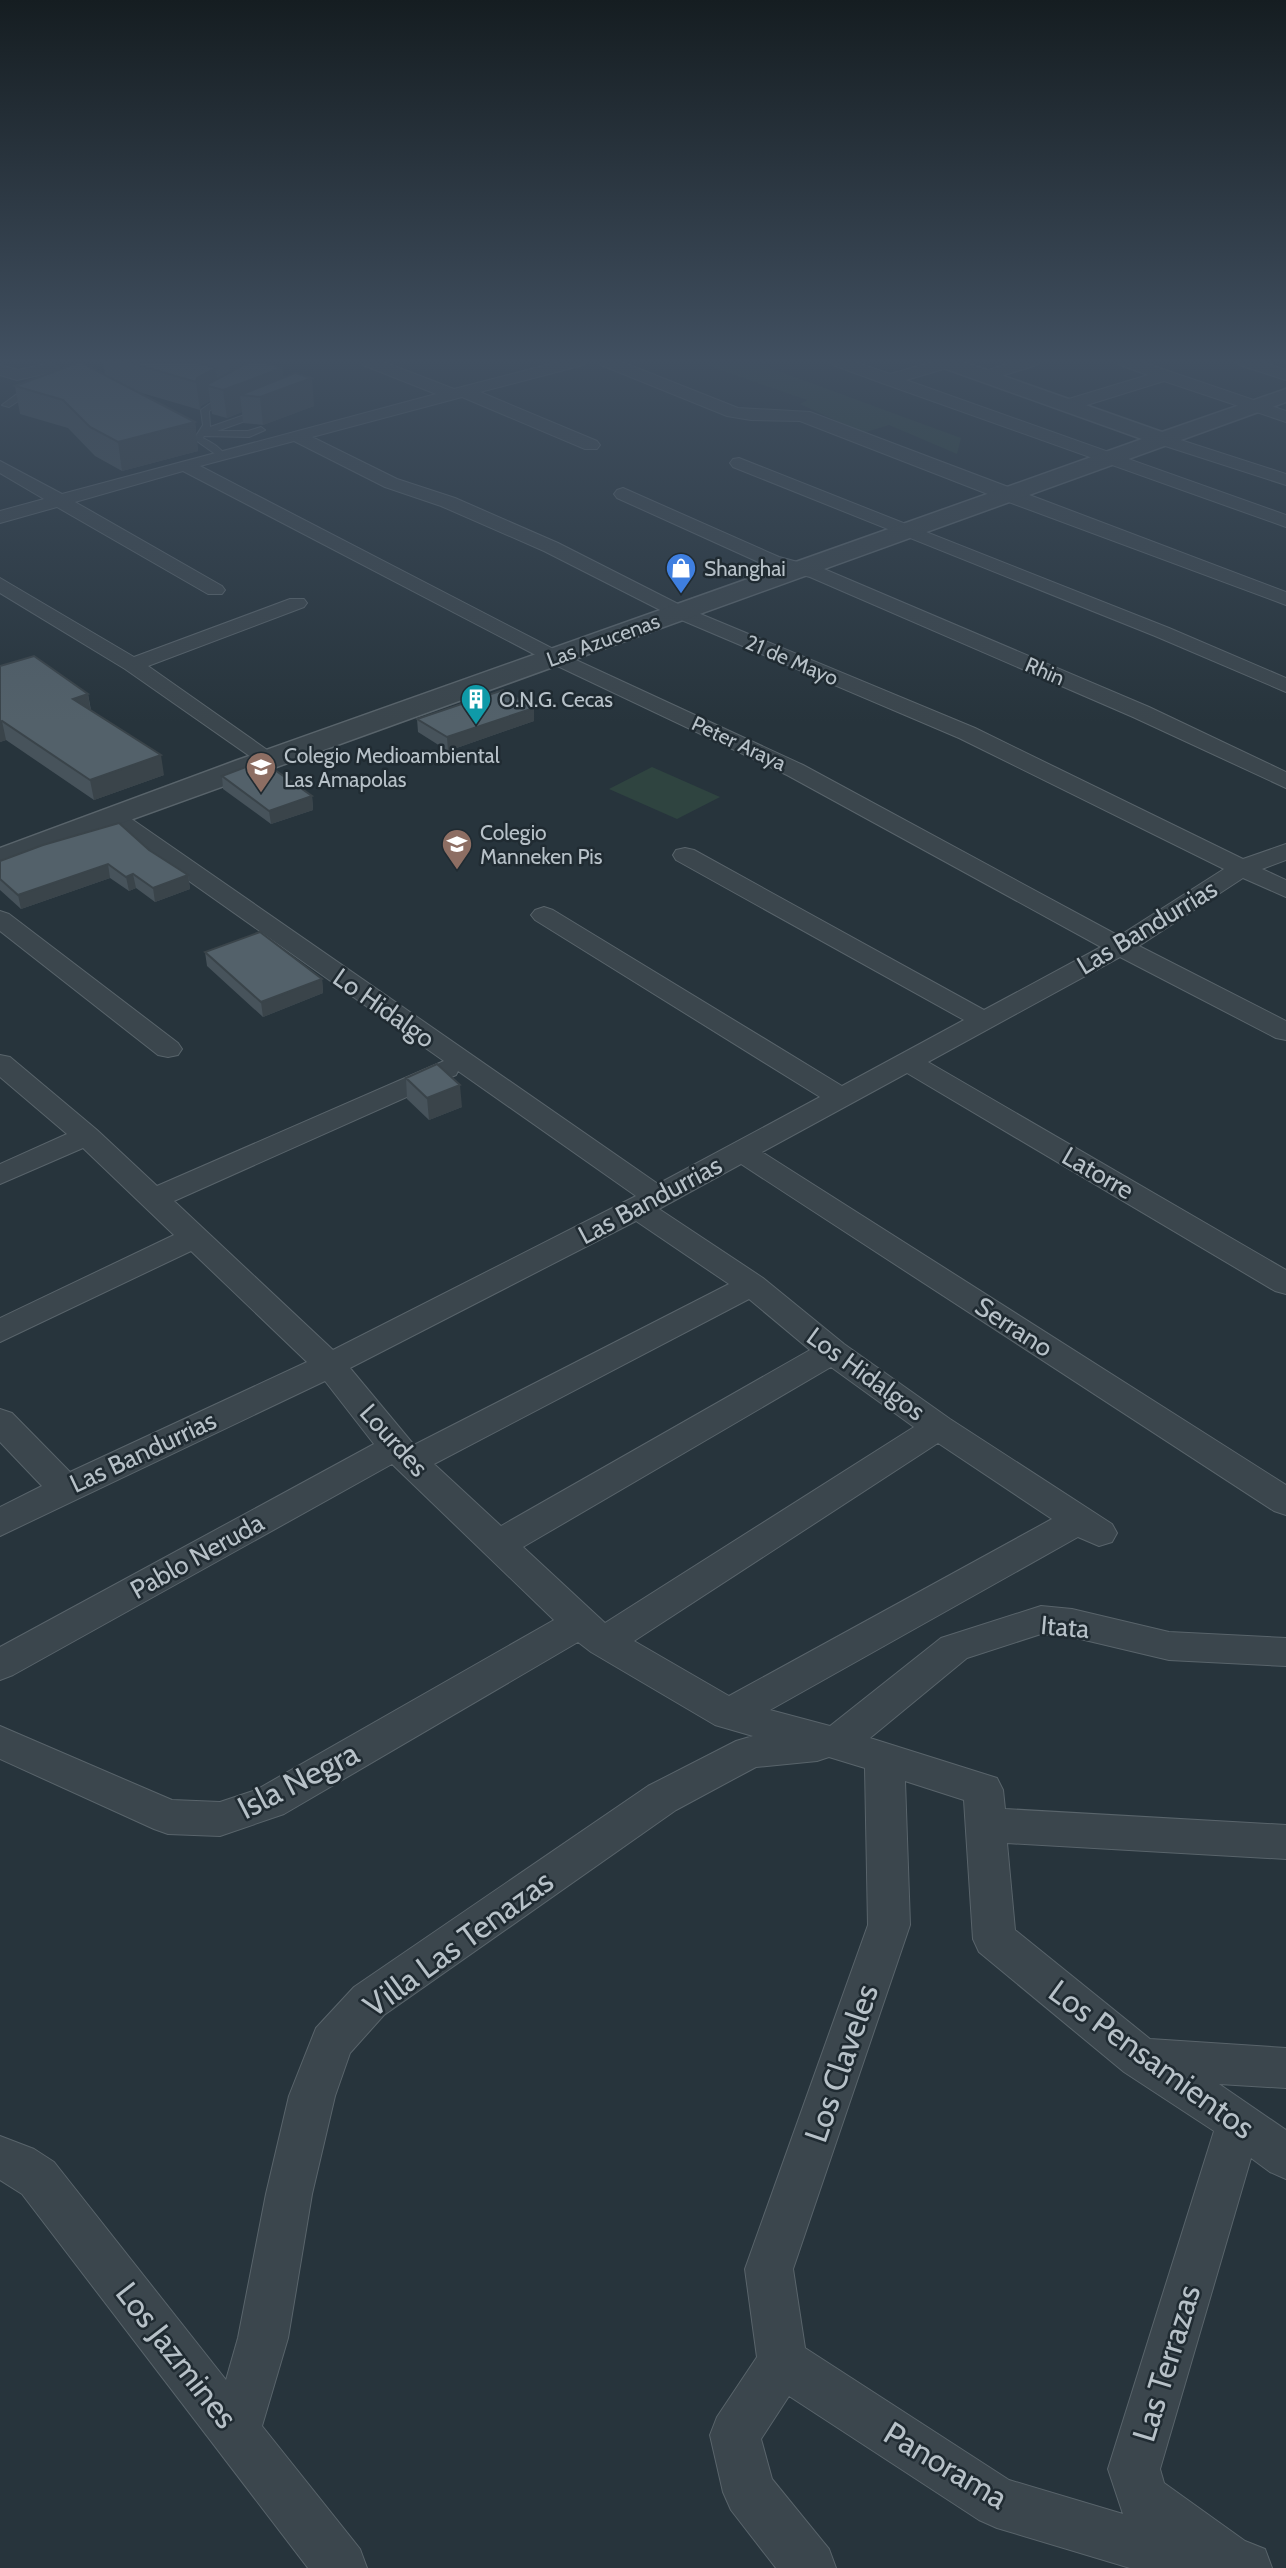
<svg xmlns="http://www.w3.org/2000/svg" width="1286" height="2568" font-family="Cabin,sans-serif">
	<rect width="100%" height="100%" fill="#27343c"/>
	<!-- green -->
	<path fill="#2f4440" d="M697,362h57l207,76 -4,16 -68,-29 -26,8 -63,-29 7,-4z
		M652,767l68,30 -43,22 -68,-30z"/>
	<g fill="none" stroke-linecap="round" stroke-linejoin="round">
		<!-- service casing -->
		<g stroke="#59646b" stroke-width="2">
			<path id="service" d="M35,390l4,2 -1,2 -15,4 -14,9 -7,-2 15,-11z
				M225,393l7,2 -23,16 1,16 52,-18 4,3 -1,2 -48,17h31l13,-4 4,3 -16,7 -45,-1 -1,2c9,5 16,8 22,17l-4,3 -27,-19 9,-14 -2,-15z"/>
		</g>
		<!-- minor casing -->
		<g stroke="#59646b" stroke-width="2">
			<path id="minor" d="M361,362h23l70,27 104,-27h27l-2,3 -103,27 117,49 3,4 -3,4h-12l-123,-52 -150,40 85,42 58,19 103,45 128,65 289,120 268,131 43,-15v16l-24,9 24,11v17l-43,-19 -104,68 147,75v19l-10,-2 -156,-81 -192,105 358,208v24l-11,-3 -368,-218 -145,79 524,333v30l-12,-4 -533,-347 -82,45 104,69 81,66 106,75 162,105 5,9 -5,9 -13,4 -21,-9 -308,173 60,16 111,-88 100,-32 31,3 97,23 117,6v28l-117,-6 -97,-23 -31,-3 -74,24 -97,80 127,40 6,12 2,19 281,16v34l-279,-16 8,87 135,109 136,9v40l-67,-4 67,46v49l-16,-7 -19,-14 -91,311 4,14 81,58 20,8 7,19h-142l-133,-40 -18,-8 -190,-124 -28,43 11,40 57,70 7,19h-60l-45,-58 -8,-18 -13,-57 7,-18 40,-60 -12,-88 123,-344 -3,-157 -36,-11 -12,4 -61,6 -80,43 -292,205 -34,38 -15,43 -23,98 -24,144 -26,88 98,123 7,19h-59l-286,-374 -22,-14v-44l34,13 20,13 172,218 12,-42 28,-144 23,-98 27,-68 38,-41 294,-201 88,-45 17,-5 -38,-11 -124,-73 -13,-10 -294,172 -64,22 -52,-2 -14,-5 -154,-70v-33l172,74 48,2 36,-12 298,-170 -162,-156 -379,211 -13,5v-33l374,-203 -49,-63 -325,155v-29l42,-21 -42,-44v-33l12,4 58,59 237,-110 -116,-111 -191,91v-24l174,-83 -91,-87 -83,36v-20l67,-30 -67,-57v-22l10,2 87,73 60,56 287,-125 -340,-240 -4,-5 4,-5h16l538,373 162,-87 -285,-177 -4,-5 4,-5 9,-3 9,3 289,176 122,-66 -288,-160 -3,-5 3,-5 9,-2 9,2 290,160 117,-63 -314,-172 -238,-113 -366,-191 -108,31 147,84 3,4 -3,4h-14l-151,-87 -57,16v-12l44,-12 -44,-26v-12l62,33 374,-100 -73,-29zM294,441l91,46 56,19 103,45 128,65 287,122 265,131 -105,67 -316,-171 -240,-111 -363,-188zM458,1071l178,125 -303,154 -159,-149 282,-126zM636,1221l93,63 -315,161 -64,-77zM749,1299l61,51 -309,176 -67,-62zM831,1367l83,60 -309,196 -82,-76zM938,1443l114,76 -323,177 -95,-55zM905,1781l59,19 9,139 6,13 145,120 90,59 -106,338 15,45 -114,-34 -204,-132 -12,-79 117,-344z
				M599,362h23l116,46 72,4 476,180v13l-288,-107 -198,-77 -49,-1 -24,-4 -126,-51z
				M831,362h24l35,12 43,-12h22l-1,4 -48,14 380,135v12l-404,-144 -49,-18z
				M1014,362h25l-2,3 -52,16 -8,-5 2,-3z
				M1118,362h24l144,49v11l-122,-41 -90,28h-12l-2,-4 2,-4 86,-26 -28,-10z
				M1237,362h25l24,8v10l-47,-15z
				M51,363l8,5 -2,3 -40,9 -17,-5v-10l18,5z
				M1162,434l124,40v11l-130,-42 -3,-4z
				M739,458l430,170 117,50v14l-131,-56 -422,-169 -3,-4 3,-4z
				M623,488l156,69 45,12 325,138 137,65v16l-153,-71 -323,-140 -45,-12 -148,-67 -3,-4 3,-4z
				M0,578l134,79 156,-58h14l3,4 -3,4 -156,59 132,93 -3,5h-16l-136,-95 -125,-76z
				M0,911l9,3 169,129 4,6 -4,6 -10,2 -10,-2 -158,-124z"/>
		</g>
		<!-- tertiary casing -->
		<g stroke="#59646b" stroke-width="3">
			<path id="tertiary" d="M935,362h29l198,70 124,-43v13l-1286,465v-19l235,-87 907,-322 -204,-73z"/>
		</g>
		<!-- service -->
		<use href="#service" fill="#3b464d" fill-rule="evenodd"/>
		<!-- minor -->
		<use href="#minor" fill="#3b464d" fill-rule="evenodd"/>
		<!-- tertiary -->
		<use href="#tertiary" fill="#3b464d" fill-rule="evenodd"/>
	</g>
	<!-- wall -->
	<path fill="#47535b" d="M103,362h137l1,5 41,1 1,10 31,28 -51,19 -20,-2 -1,-11 -15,6 -15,-4 -2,-13 -9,5 -1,4 -65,-19 60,31 3,29 -76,20 -27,-15 -27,-28 -48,-14 -5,-28 90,-11z
		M0,666l88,28 3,16 73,65 -70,25 -88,-60 -6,2z
		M417,719l117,2 -86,30 -30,-19z
		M222,776l90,20 1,14 -42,14 -48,-35z
		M149,850l39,25 2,14 -35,13 -19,-14 -7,3 -19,-13 -89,31 -21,-19v-29z
		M205,952l117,27 1,14 -60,24 -56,-51z
		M406,1078l56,29 -33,13 -22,-21z"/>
	<!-- shaded-wall -->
	<path fill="#3a444a" d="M229,362h11l2,20 40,-14 2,20 28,-10 2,28 -51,19 -3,-28 -20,-2 2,17 -15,6 -4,-28 8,-3z
		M216,368l2,21 -10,-3 2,15 -9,5 -1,4 -4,-28 1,-4z
		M195,422l3,29 -76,20 -4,-29z
		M88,694l3,19 -18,-14z
		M534,708v13l-86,30 -1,-14z
		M2,721l4,19 -6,2v-20z
		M161,755l3,20 -70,25 -4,-20z
		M312,796l1,14 -42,14 -2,-13z
		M108,864l2,14 -89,31 -3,-14z
		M133,874l3,14 -7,3 -3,-14z
		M188,875l2,14 -35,13 -2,-14z
		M322,979l1,14 -60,24 -2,-15z
		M460,1085l2,22 -33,13 -2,-22z"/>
	<!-- building -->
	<path fill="#53616a" stroke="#3a444a" stroke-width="2" d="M80,362l115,60 -77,20 -28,-15 -27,-27 -48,-14z
		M128,362h68l20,6 -19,10 -1,4z
		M249,362h15l18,6 -59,22 -15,-4v-2z
		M295,373l17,5 -52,19 -20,-2z
		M34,656l54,38 -15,5 88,56 -71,25 -88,-59 -2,1v-56z
		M503,690l31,18 -87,29 -30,-18z
		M262,761l50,35 -43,15 -47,-35z
		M119,823l30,27 39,25 -35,13 -20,-14 -7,3 -18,-13 -90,31 -18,-16v-18l43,-16z
		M260,932l62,47 -61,23 -56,-50z
		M437,1064l23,21 -33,13 -21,-20z"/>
	<!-- sky -->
	<linearGradient id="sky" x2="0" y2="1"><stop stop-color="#151d21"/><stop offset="0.5" stop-color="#415061"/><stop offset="1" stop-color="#415061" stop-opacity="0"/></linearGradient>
	<rect width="1286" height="722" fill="url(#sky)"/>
	<!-- icons -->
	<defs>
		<g id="shop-pin" transform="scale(1.575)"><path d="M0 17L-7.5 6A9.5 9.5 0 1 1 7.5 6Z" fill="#3f7fe0" stroke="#202b32"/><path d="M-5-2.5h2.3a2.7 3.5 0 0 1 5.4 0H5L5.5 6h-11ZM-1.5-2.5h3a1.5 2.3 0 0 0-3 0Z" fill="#fff"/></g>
		<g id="building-pin" transform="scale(1.575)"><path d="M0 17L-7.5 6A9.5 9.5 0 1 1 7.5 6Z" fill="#0f9aa8" stroke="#202b32"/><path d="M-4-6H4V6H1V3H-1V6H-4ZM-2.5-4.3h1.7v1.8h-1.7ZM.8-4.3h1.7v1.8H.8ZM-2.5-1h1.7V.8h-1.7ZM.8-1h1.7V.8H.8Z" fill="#fff"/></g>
		<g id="school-pin" transform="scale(1.575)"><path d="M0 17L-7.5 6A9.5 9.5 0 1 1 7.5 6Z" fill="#8d6e63" stroke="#202b32"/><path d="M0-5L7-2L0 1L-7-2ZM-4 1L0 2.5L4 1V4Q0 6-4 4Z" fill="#fff"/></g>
	</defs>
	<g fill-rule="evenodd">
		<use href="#shop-pin" x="681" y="568"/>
		<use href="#building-pin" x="476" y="699"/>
		<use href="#school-pin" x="261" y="767"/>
		<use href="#school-pin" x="457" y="844"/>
	</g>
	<g text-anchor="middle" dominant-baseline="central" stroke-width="5" stroke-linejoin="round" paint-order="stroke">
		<!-- far-poi labels -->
		<g font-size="21" fill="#b7c1c8" stroke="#202b32" text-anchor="start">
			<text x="704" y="568">Shanghai</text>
			<text x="499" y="699">O.N.G. Cecas</text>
			<text x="284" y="755">Colegio Medioambiental<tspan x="284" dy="24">Las Amapolas</tspan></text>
			<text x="480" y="832">Colegio<tspan x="480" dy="24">Manneken Pis</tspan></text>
		</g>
		<!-- far-street labels -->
		<g font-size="21" fill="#b7c1c8" stroke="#202b32">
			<text transform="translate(603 640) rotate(-20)">Las Azucenas</text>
			<text transform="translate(792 660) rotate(23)">21 de Mayo</text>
			<text transform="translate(1045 671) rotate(23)">Rhin</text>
			<text transform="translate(739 743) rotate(25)">Peter Araya</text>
		</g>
		<!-- street labels -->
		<g font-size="26" fill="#b7c1c8" stroke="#202b32">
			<text transform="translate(1147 927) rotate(-31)">Las Bandurrias</text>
			<text transform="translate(384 1008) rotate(35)">Lo Hidalgo</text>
			<text transform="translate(1098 1173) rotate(30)">Latorre</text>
			<text transform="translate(650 1200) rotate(-28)">Las Bandurrias</text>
			<text transform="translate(1014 1327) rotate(33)">Serrano</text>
			<text transform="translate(866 1374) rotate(36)">Los Hidalgos</text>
			<text transform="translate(394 1440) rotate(48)">Lourdes</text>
			<text transform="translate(143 1452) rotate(-25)">Las Bandurrias</text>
			<text transform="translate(197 1556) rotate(-29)">Pablo Neruda</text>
			<text transform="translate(1065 1627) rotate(5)">Itata</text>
		</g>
		<!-- near-street labels -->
		<g font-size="32" fill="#b7c1c8" stroke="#202b32">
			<text transform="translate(298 1780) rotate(-27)">Isla Negra</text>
			<text transform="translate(458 1943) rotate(-36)">Villa Las Tenazas</text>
			<text transform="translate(1152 2059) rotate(36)">Los Pensamientos</text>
			<text transform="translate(841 2063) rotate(-71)">Los Claveles</text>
			<text transform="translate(177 2355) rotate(52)">Los Jazmines</text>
			<text transform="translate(1166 2363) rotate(-73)">Las Terrazas</text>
			<text transform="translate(946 2465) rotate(31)">Panorama</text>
		</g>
	</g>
</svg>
